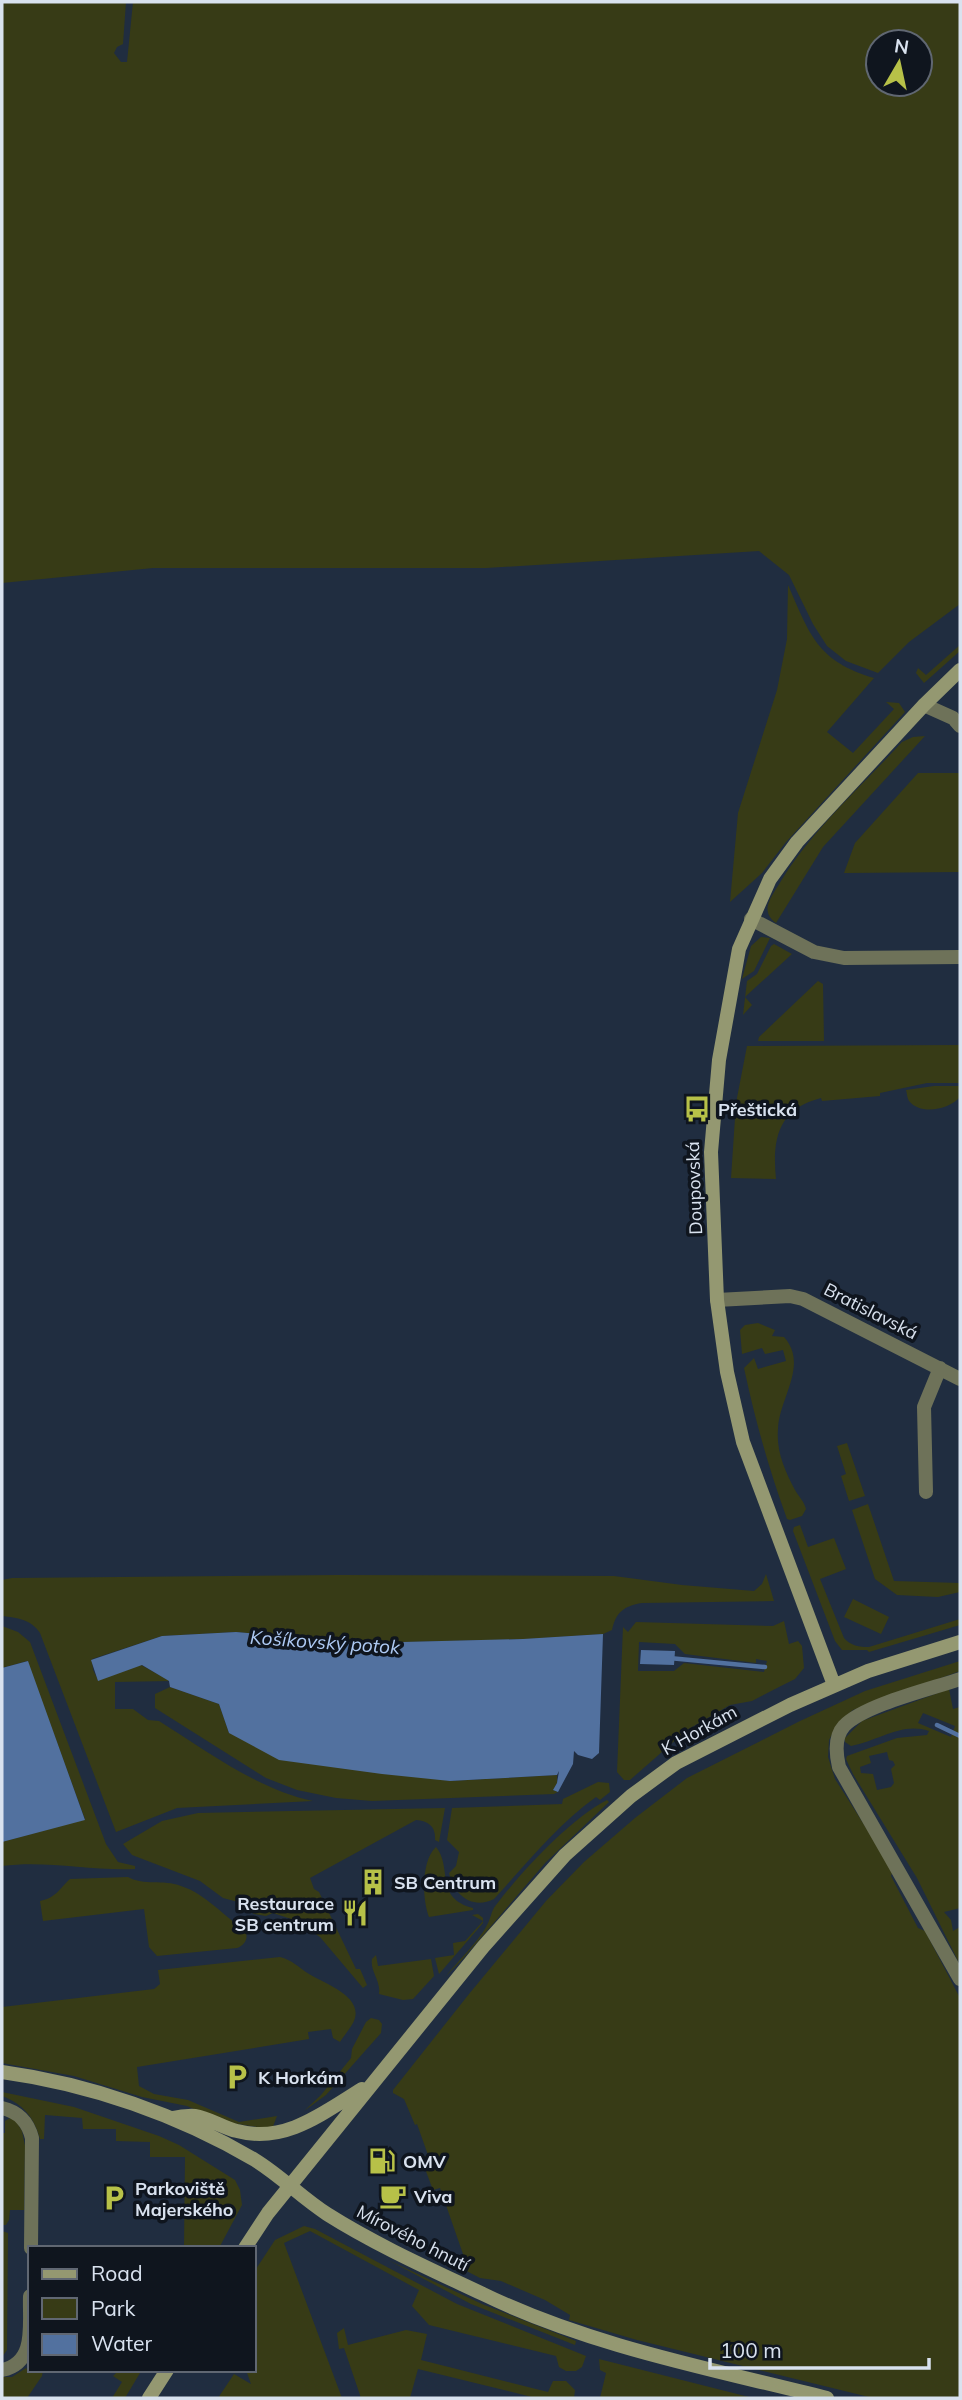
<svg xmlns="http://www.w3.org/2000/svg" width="962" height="2400" font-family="Mulish,sans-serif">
	<rect width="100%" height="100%" fill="#202d40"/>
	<!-- green -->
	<path fill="#373b16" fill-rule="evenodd" d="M2,2h124l-3,42 -6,3 -3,6 7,9h6l6,-60h827v602l-51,38 -31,31 -32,-12 -19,-15 -14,-22 -24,-49 -30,-24 -273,17h-333l-151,15zM920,42v42h-42v-42z
		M788,585c22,50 29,76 86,93l-47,54 26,21 41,-44 -8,-7 13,1 6,9 -119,130 -24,31 -32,29 8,-89 39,-123 10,-51z
		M960,645v6l-36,32 -8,-10 2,-5 8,7z
		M925,736l-102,111 -47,76c-6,-4 -10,-11 -8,-18 2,-8 9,-17 13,-24 32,-52 80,-94 121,-139l11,-5z
		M918,773h42v99l-116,1 11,-30z
		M761,937l9,1 -16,33 -12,8 9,-33z
		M774,944l18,10 -47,43 7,8 -9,10 4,-34 10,-7 14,-28z
		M818,981l5,3 1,57h-66l1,-4z
		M960,1045v38h-33l-47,10v3l-58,5 -1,-3c-43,11 -49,41 -45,81l-45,-1 5,-75 11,-57z
		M934,1086h26v11c-10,12 -39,19 -51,4 -2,-3 -2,-8 -3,-11z
		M758,1323l17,7 -3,6 12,1c25,28 -5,61 -6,92 -2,22 7,42 17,61 4,7 9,11 11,19l-4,7 -12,4 -3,-1c-18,-50 -32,-99 -43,-151l10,-10 4,11 28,-8 -3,-11 -18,4 -3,-6 -20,6 -2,-24 5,-5z
		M847,1443l18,53 -16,5 -8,-25 5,-2 -9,-28z
		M868,1504l26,77 66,2v9l-22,5 -41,-2 -22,-16 -23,-69z
		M800,1525l8,22 26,-9 12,31 -26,10 24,59c7,8 15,9 25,9l91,-28v6l-91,27 -2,-2h-25l-7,-9 -42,-110 1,-4z
		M766,1574l8,27 -132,2c-18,3 -26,9 -30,27l-9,4 -76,5 -164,4 -127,-11 -74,4 -70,23 1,11 5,10 43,-15 29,16 -55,1v27h18l15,11 11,1c48,30 98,68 154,80l-136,7 -61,24 -76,-199c-9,-14 -23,-15 -38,-17v-36l10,-2 326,-3 276,1 68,9 72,6 8,-7z
		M853,1599l36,18 -8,17 -37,-17z
		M784,1621l5,23 9,-3 4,5 2,22 -9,11 -16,8 -27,14 -22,4 -43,25 -57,50h-6l-7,-8 6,-145 5,5 8,-10 137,4zM639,1642l36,2 10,10 71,9v-4l11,2 -3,11 -80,-9 -10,8h-36z
		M2,1626l16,6 12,10 76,202 12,18 17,4v3c-45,2 -89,-9 -133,-3v-24l83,-23 -58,-158 -25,7z
		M960,1661v10l-107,39 -15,13 -9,17 -1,17 7,22 58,91 -2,6 27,52 7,3 35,67v400h-87l-236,-58 -68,-20 1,-5 -25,-15 -44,-19 -21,-3 -31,-16 14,-8 -23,-66 -7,2 -12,-32 7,-3 -11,-31 -2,1 -11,-26 -11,-6v-3l76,-96 77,-93 38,-39 51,-44 52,-40 113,-57 65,-30z
		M170,1687l49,17 10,29 221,48 107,-6v8l-4,7 5,2 -4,2 -182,7 -36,-3 -39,-8 -31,-12 -111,-70v-14z
		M949,1689l4,20 7,-2v201l-16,4 7,8 2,11 7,-4v38l-43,-87 -64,-104 -7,-15 1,-3 50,-18 30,-3 2,-4c-28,-9 -50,10 -78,15l-6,-4v-4l17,-17zM923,1713l32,13 -4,11 -33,-14zM887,1752l2,8 4,1 2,4 -4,4 3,14 -3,4 -14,3 -4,-16 -12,-1 -1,-6 11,-4 -2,-7z
		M598,1782l11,1 1,9 -10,8 -4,-3c-39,28 -70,67 -102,102 -22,11 -40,-4 -45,-26l7,-7 3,-14 -12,-12 5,-32 110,-4 1,-5z
		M607,1800l2,2 -63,60 -85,99 -15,15c12,-15 33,-35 41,-51 4,-7 4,-14 9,-20 25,-33 75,-87 111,-105z
		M445,1808l-6,34 -4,-2c1,-13 -6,-19 -19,-20l-106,58 4,11 5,3 37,77h4l7,16 -4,3 -43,-51 -26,-17 -21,-7 -7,3 -12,-2 -16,-12 -15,-4 -23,-17 -68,-26 -9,-11 39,-23 36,-8z
		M436,1847c17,21 -2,51 37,61v2l-44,7c-7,-18 -8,-56 7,-70z
		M128,1877c16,9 35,2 53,9 25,8 42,30 64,44 4,8 0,15 -8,18l-80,8 -8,-9 -5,-38 -101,12 -3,-20c16,-3 19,-12 30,-22z
		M478,1914l5,4v5l-44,51 -4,-16 19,-3 -1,-12 12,-2 18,-20 -11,-6z
		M376,1955l2,11 53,-7 3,17 -21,23 -10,1 -24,-6c2,-14 -9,-22 -7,-35z
		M280,1957c12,3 18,10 29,17 14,9 52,21 46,44 -2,8 -11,17 -15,24l-7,-4 -2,-9 -23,3 1,7 -172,28 2,19 15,8 34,6 51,22 38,-6 -5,13 -48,-7 -37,-16 -45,-9 -68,-21 -72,-13v-56l152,-18 6,-5 -2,-14z
		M371,2018l8,2 3,4 -1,9 -55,62 -22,16 17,-16 30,-37 1,-9 14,-27z
		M2,2092l72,15 85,29 20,9 56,35 5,10 2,15 -23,43h-35l1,-91h-35v-15l-34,-1v-12h-33l-1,-11 -37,-3 -1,24h-4c-6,-22 -17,-35 -38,-43z
		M10,2118l6,3 6,10 3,15 -1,64h-14l-1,10 -3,5h-4v-92h3v-12z
		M304,2226l11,3 142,75 129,52 -4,11 -6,4h-10l-7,-4 -3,-11 -127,-31 -17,-19 7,-16 -109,-59 -26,12 58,155h-124l16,-24 17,10 -5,-14h8v-98l21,-32z
		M2,2231l6,2 -1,117 -5,7z
		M388,2260l94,44 94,37 -1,4 -104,-41z
		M344,2328l4,17 58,-15 21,4 -6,26 127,32 5,-11h13l9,9 -1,8h-38l-118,-29 -8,29h-49l-17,-50 -5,1 -2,-16z
		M599,2359l154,39h-153l6,-25 -6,-3z
		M26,2368l5,5 2,-3h10l-1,6 -15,22h-25v-21h10z
		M119,2370h19l2,3 -15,25h-13l10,-16 -9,-6z"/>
	<!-- water -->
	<path fill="#52719f" d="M236,1632l127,11 160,-4 80,-5 -4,119 -7,6 -14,-4 -4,-4 -1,13 -15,28 -5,-2 4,-7 2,-12 -2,4 -107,6 -68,-7 -103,-14 -50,-27 -10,-29 -49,-17 -1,-6 -27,-16 -44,16 -7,-21 71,-24z
		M641,1650l34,1 -1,14 -34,-1z
		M28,1661l57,159 -83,22v-174z"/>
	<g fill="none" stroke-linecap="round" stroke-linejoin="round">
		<!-- stream -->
		<path stroke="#52719f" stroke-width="4.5" d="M669,1658l96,9
			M937,1725l23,11"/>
		<!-- street -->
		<path stroke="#6e7259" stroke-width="14" d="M924,705l29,13 7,8
			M751,919l63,33 30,6 116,-1
			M717,1300l73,-4 13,3 157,80
			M926,1492l-2,-85 16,-39
			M960,1679c-29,10 -96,26 -116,47 -10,11 -8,28 -5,41l121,212
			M2,2108c17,4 26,14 30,30l-1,110
			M2,2370c35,-7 27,-46 28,-74"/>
		<!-- secondary -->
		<path stroke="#949871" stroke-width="14" d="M834,1685l-91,-243 -16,-70 -10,-72 -6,-148 8,-92 20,-111 31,-70 27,-37 127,-137 36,-35
			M2,2072c88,12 177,43 253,88 26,16 47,38 72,54 49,31 103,55 156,80 107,52 229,75 344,104
			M173,2118c7,-1 15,-3 22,-2 14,2 28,12 42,15 48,13 86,-18 125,-42
			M245,2248l23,-35 215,-266 82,-92 66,-59 45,-33 114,-58 78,-34 92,-29
			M149,2398l18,-28"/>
	</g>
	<!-- icons -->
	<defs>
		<g id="bus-bare" transform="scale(2.1)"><path d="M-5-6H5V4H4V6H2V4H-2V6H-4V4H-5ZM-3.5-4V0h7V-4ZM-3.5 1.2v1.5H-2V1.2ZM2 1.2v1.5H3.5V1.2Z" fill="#b7c148" stroke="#0f151e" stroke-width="2.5" paint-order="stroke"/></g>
		<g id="building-bare" transform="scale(2.1)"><path d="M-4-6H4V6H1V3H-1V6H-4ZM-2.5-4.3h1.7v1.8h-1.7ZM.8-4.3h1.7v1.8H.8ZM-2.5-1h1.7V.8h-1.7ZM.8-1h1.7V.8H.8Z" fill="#b7c148" stroke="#0f151e" stroke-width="2.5" paint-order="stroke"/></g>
		<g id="restaurant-bare" transform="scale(2.1)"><path d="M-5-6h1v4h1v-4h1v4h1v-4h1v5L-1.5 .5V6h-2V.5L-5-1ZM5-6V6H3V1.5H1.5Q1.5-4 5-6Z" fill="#b7c148" stroke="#0f151e" stroke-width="2.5" paint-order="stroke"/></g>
		<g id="parking-bare" transform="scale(2.1)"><path d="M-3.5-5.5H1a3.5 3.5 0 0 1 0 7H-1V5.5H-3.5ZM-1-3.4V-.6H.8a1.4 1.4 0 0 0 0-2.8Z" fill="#b7c148" stroke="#0f151e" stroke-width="2.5" paint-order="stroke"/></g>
		<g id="fuel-bare" transform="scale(2.1)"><path d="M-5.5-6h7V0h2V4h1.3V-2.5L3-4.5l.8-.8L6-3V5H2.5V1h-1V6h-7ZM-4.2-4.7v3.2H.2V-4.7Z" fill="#b7c148" stroke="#0f151e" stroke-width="2.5" paint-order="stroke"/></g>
		<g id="cafe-bare" transform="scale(2.1)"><path d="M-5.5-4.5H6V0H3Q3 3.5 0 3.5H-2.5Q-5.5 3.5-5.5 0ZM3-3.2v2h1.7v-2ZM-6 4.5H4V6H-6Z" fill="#b7c148" stroke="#0f151e" stroke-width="2.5" paint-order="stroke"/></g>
	</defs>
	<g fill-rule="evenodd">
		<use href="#bus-bare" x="697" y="1109"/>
		<use href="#building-bare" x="373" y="1882"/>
		<use href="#restaurant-bare" x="355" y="1913"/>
		<use href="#parking-bare" x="237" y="2077"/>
		<use href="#fuel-bare" x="382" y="2161"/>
		<use href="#cafe-bare" x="393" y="2196"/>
		<use href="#parking-bare" x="114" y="2198"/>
	</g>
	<g text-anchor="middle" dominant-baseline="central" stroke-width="7" stroke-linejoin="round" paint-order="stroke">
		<!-- poi labels -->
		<g font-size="18" font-weight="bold" fill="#d9e2ef" stroke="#0f151e" text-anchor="start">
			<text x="718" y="1109">Přeštická</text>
			<text x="394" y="1882">SB Centrum</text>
			<text x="334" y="1903" text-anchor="end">Restaurace<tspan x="334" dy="21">SB centrum</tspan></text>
			<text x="258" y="2077">K Horkám</text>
			<text x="403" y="2161">OMV</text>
			<text x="135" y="2188">Parkoviště<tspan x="135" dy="21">Majerského</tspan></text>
			<text x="414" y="2196">Viva</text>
		</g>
		<!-- street labels -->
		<g font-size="18" fill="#d9e2ef" stroke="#0f151e">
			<text transform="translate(694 1188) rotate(-92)">Doupovská</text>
			<text transform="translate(871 1311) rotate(27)">Bratislavská</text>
			<text transform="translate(699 1730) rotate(-29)">K Horkám</text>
			<text transform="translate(413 2238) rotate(27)">Mírového hnutí</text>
		</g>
		<!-- water labels -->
		<g font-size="19" font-style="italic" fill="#aecaf4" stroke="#0f151e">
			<text transform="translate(325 1642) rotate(4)">Košíkovský potok</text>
		</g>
	</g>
	<!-- border -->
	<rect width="962" height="2400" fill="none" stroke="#d9e2ef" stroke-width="7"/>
	<!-- legend -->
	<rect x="28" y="2246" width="228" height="126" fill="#0f151e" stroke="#606772" stroke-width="2"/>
	<rect x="42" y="2269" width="35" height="10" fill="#949871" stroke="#606772" stroke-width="2"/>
	<text x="91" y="2281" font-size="21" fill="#d9e2ef">Road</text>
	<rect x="42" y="2298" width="35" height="21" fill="#373b16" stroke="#606772" stroke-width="2"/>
	<text x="91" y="2316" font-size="21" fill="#d9e2ef">Park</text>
	<rect x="42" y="2334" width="35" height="21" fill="#52719f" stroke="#606772" stroke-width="2"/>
	<text x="91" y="2351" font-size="21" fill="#d9e2ef">Water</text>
	<!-- north arrow -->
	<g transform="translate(899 63) rotate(9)"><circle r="33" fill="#0f151e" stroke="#606772" stroke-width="2"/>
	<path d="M0-5L12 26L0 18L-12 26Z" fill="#b7c148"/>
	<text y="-10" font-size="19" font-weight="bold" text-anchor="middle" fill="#d9e2ef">N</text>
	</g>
	<!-- scale -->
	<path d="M710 2358v10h219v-10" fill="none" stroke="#d9e2ef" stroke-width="3.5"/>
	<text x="720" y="2358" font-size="21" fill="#d9e2ef" stroke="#0f151e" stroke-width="5" paint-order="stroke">100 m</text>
</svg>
